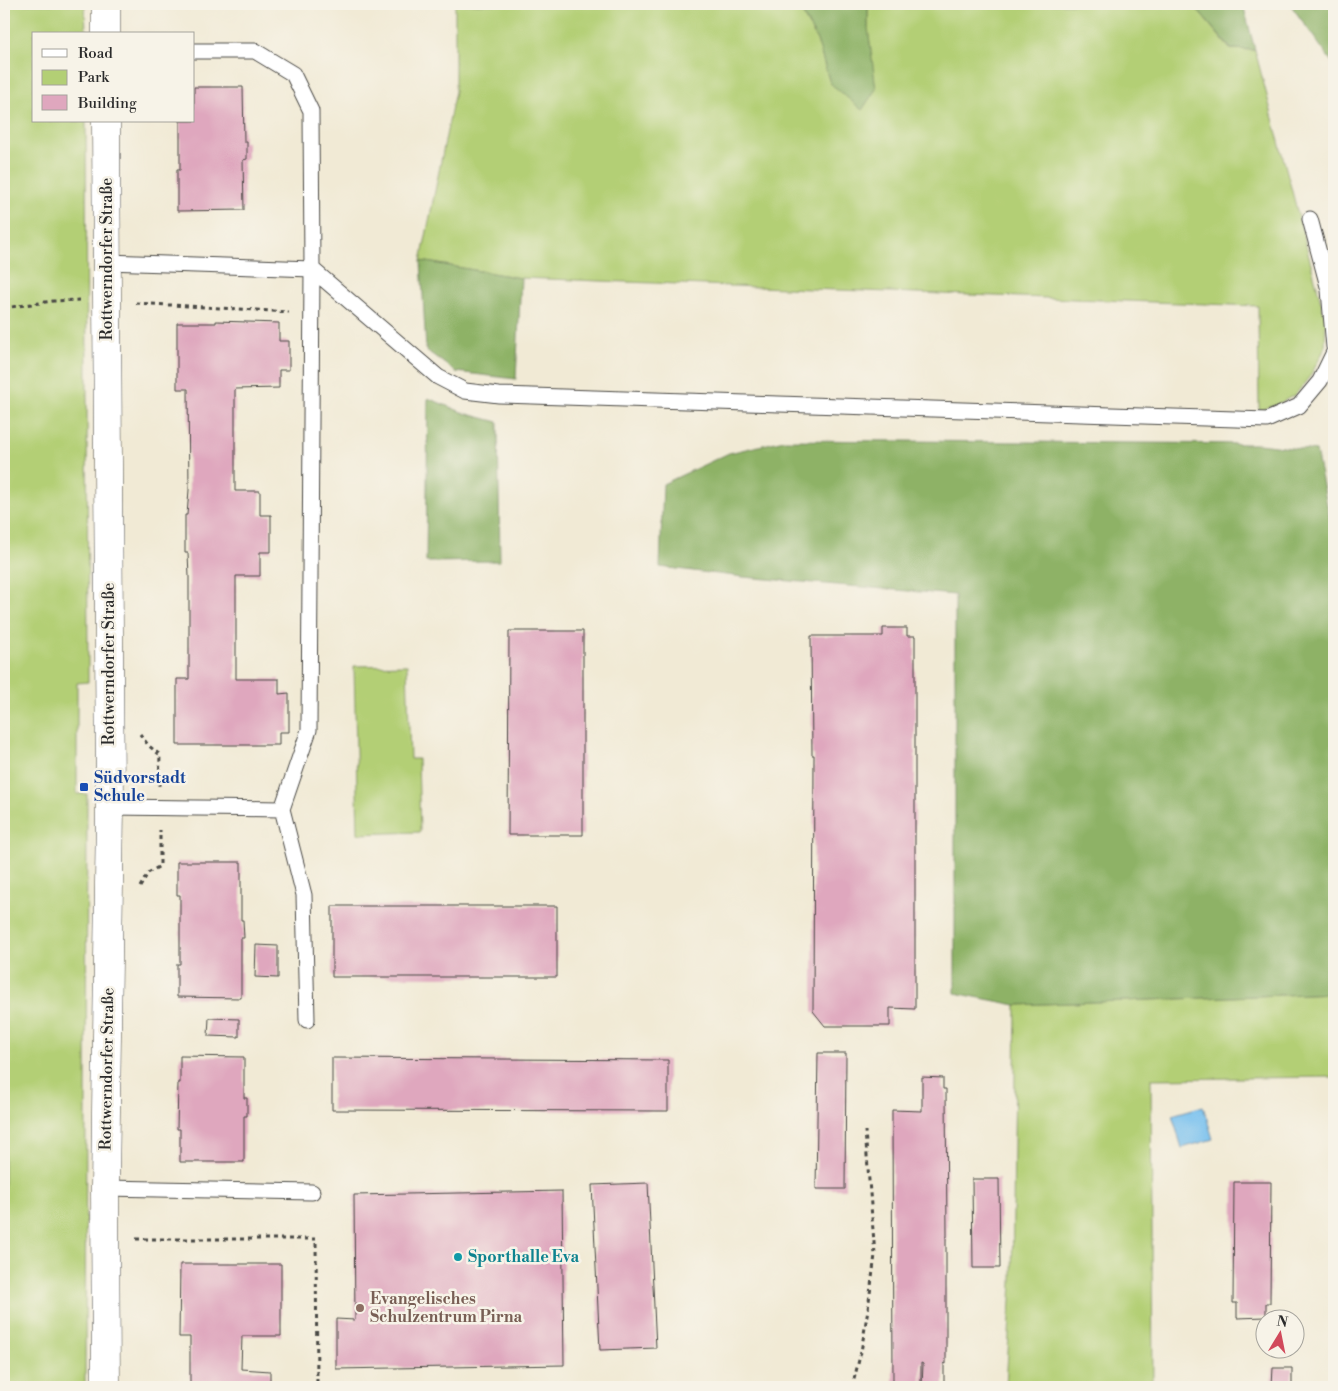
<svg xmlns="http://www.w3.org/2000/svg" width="1338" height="1391" font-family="'Libre Bodoni',serif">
	<rect width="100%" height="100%" fill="#f7f3e8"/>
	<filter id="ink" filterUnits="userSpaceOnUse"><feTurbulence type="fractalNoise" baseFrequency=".02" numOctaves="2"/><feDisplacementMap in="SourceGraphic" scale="10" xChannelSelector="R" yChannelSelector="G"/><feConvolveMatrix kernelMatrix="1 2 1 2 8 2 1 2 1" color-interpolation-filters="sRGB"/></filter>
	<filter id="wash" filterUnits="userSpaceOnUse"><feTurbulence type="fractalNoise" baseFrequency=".0096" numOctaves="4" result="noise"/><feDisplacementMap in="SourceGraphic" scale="20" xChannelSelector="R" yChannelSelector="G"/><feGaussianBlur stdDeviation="1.12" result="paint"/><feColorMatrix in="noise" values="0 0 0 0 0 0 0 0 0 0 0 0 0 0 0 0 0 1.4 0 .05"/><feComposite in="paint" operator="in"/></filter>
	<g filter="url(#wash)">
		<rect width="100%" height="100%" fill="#f1ead5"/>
		<!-- green -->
		<path fill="#b3cf75" stroke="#6f7d50" d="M4,4h81l1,30h-52v87h52l2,561 -11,1v111h10l-2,593h-81z
			M455,4h342l20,36 13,43 38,-55v-24h327l4,8 31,37 25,1 71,271 -1,27 -14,27 -16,20 -19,10 -17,5 -1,-104 -737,-28 -100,-17 34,-170z
			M407,665l3,94h8l2,73 -62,2 -4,-168z
			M1334,993v84l-183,2 2,308h-147l6,-105 4,-277z"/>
		<!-- forest -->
		<path fill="#8eb266" stroke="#5c6e48" d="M797,4h71v24l8,61 -14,21 -32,-27 -13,-43z
			M1195,4h48l12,46 -24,-1 -32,-37z
			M1290,4h44v61z
			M421,261l100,17 -5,101 -60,-7 -30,-22z
			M428,398l36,15 34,9 2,139 -74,1z
			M784,440l475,4 57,7 18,88v454l-318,12 -61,-12v-398l-212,-18 -83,-10 3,-83 66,-31z"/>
		<!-- water -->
		<path fill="#76c0ef" stroke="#50768d" d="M1203,1106l10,33 -31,9 -10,-33z"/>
		<g id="blocks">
			<!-- building -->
			<path fill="#dfa7be" d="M194,87h49l1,55h3v17l-4,1 1,50 -67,1v-41h3v-49h14z
				M216,321l63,2v18h10v29h-10v18l-44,1v102h25v24h11v37h-11v24h-24v103h43v15l10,-1v39h-10v13h-102v-66h12v-102l-1,-24h-3v-38h2l2,-25 -1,-101h-11v-66h39z
				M883,628h24v8h8v373l-25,-1v18h-65l-12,-15 1,-256h-2l-1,-119h72z
				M509,631h74v204h-75z
				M177,862h64v58h2l1,18h-3v60l-64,-1v-33h3v-69h-3z
				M332,906h225v71h-225z
				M256,945l22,1v32l-23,-1z
				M209,1018l30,1v18l-31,-1z
				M818,1053h28l-1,136h-29z
				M180,1056l64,1v41h3v18h-3v46h-64v-33h-3l1,-46h2z
				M332,1058l336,2v51l-336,-1z
				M922,1077l21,1v11h3l1,148h-1v127l-2,-1v24h-22l1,-23 -2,-1v20h-28l-1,-273 30,1z
				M972,1179h27l1,89h-27z
				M1234,1182h37l-1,121h-4v14l-29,1v-15h-4z
				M648,1183l8,165 -56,2 -8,-165z
				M562,1191l2,174 -228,4v-50l19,1 -1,-125z
				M180,1264h101v72h-39l-1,33 29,2v16h-80v-50h-11z
				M1273,1368h19v17h-20z"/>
		</g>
	</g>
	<g filter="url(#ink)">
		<use href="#blocks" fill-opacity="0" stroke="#494844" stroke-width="1"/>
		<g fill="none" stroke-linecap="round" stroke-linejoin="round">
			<!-- lane casing -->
			<g stroke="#494844" stroke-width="17">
				<path id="lane" d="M194,51h61l38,23 18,37 1,158 126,108 27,14 34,4 768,25 32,-14 21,-25 14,-29
					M1310,219l19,71 5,57
					M107,262l205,7 -3,461 -27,79 -172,-2
					M282,809l22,86 3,125
					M105,1188l207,4"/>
			</g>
			<!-- secondary casing -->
			<g stroke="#494844" stroke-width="29">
				<path id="secondary" d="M106,4v30
					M106,1387l-1,-199 5,-381 -4,-686"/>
			</g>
			<!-- path -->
			<path stroke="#494844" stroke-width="3" stroke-dasharray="4 4" stroke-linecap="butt" d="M136,303l153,9
				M4,308l49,-7 26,-1
				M140,734l8,11 12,10 -1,31
				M140,887l8,-14 12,-7v-36
				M136,1239h180l1,148
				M852,1387l9,-35 7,-43 7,-54 -10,-124"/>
			<!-- lane -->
			<use href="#lane" stroke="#fff" stroke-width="15"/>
			<!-- secondary -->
			<use href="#secondary" stroke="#fff" stroke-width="28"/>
		</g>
	</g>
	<!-- markers -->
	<rect fill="#1a4fb4" stroke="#f7f3e8" stroke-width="2" x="79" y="782" width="10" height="10" rx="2.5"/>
	<circle fill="#0f9aa8" stroke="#f7f3e8" stroke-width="2" cx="458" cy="1257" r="5"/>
	<circle fill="#8d6e63" stroke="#f7f3e8" stroke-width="2" cx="360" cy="1308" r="5"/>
	<g text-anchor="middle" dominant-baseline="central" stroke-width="5" stroke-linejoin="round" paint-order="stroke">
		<!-- street labels -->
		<g font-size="16" fill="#2b2b2b" stroke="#f7f3e8">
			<text transform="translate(107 259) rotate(-90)">Rottwerndorfer Straße</text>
			<text transform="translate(109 664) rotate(-90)">Rottwerndorfer Straße</text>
			<text transform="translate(107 1069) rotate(-89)">Rottwerndorfer Straße</text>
		</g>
		<!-- transit labels -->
		<g font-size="16" font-weight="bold" fill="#164399" stroke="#f7f3e8" text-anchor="start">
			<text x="94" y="778">Südvorstadt<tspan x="94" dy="18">Schule</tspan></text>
		</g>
		<!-- culture labels -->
		<g font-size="16" font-weight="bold" fill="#0d838f" stroke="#f7f3e8" text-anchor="start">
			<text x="468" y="1257">Sporthalle Eva</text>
		</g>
		<!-- education labels -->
		<g font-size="16" font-weight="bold" fill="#785e54" stroke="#f7f3e8" text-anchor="start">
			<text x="370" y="1299">Evangelisches<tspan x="370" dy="18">Schulzentrum Pirna</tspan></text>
		</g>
	</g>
	<!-- margin -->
	<rect width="1338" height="1391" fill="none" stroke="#f7f3e8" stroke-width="20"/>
	<!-- legend -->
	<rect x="32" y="32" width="162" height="90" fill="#f7f3e8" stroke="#a5a39c"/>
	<rect x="42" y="49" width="25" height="8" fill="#ffffff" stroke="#a5a39c"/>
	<text x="78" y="58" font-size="15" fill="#2b2b2b">Road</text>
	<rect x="42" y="70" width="25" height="15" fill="#b3cf75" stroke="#a5a39c"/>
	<text x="78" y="82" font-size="15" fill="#2b2b2b">Park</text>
	<rect x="42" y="95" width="25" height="15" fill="#dfa7be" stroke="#a5a39c"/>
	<text x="78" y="108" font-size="15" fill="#2b2b2b">Building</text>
	<!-- north arrow -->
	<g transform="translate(1280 1334) rotate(10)"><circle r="24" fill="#f7f3e8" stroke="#a5a39c"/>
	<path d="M0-4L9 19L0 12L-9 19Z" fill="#d1495b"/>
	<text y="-8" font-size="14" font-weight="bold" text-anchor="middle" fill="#2b2b2b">N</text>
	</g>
</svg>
